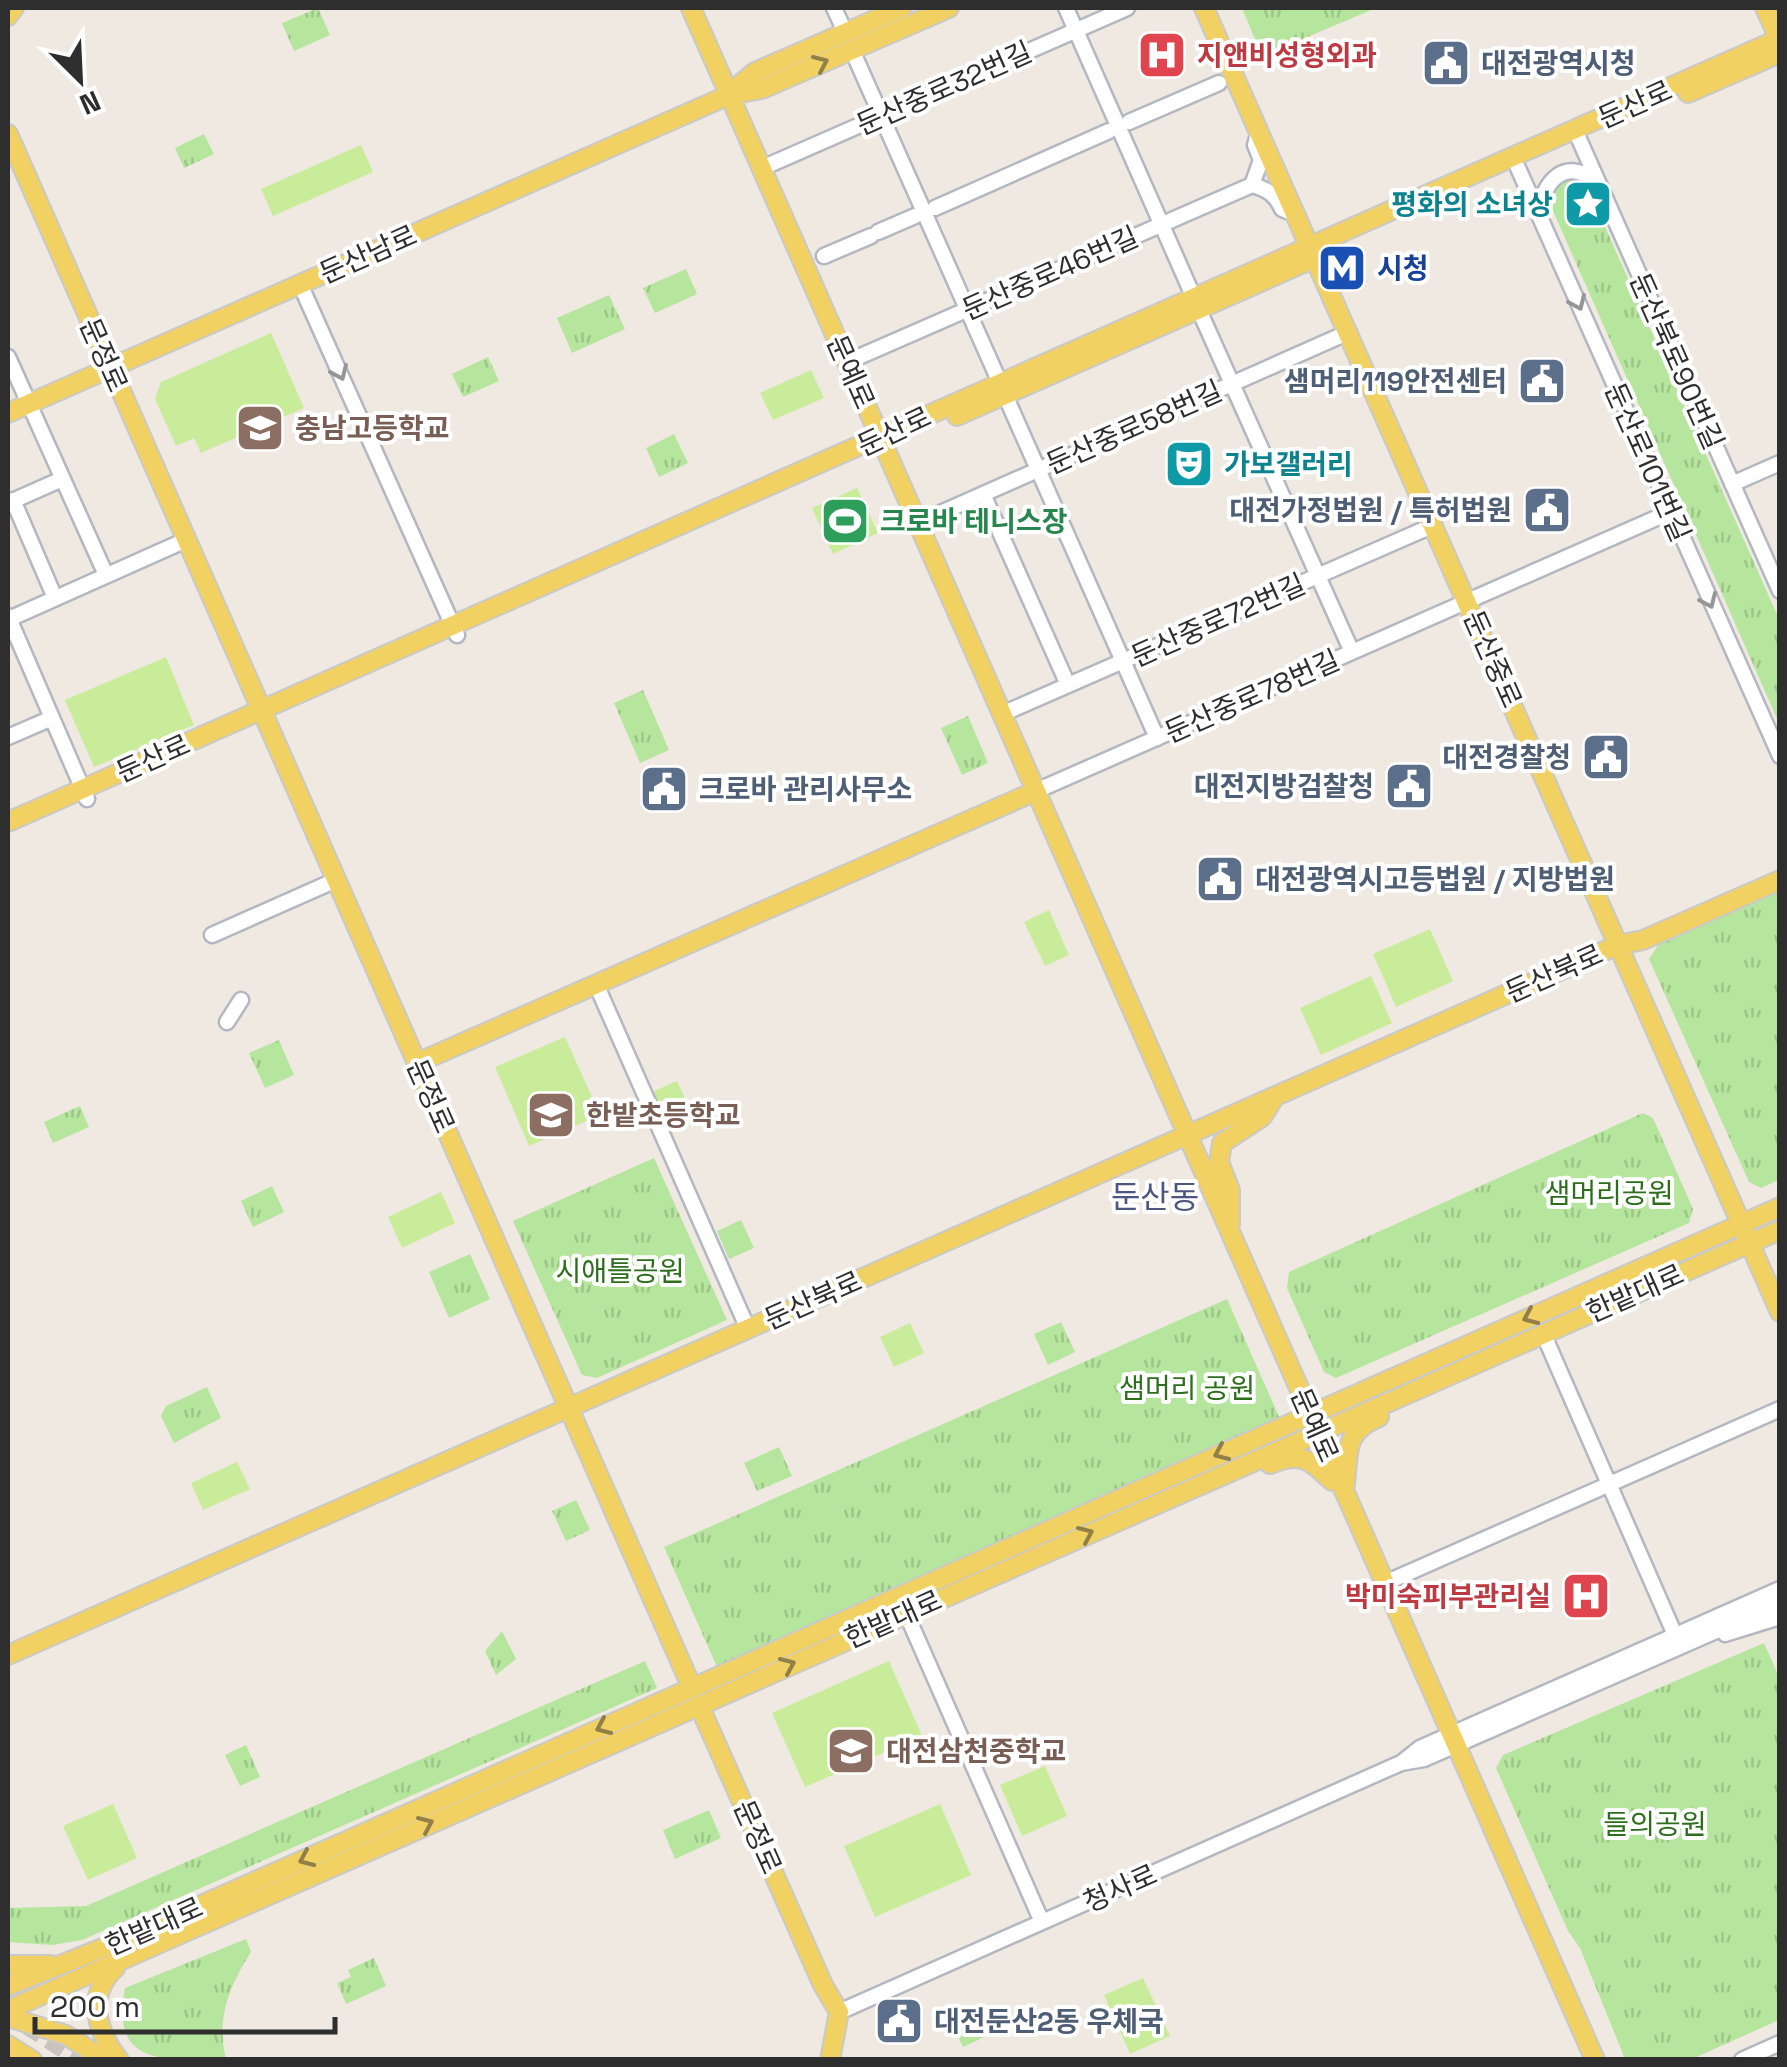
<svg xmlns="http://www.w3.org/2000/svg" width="1787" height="2067" font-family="'Space Grotesk','Noto Sans KR',sans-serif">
	<defs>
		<pattern id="park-tufts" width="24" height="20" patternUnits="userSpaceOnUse" patternTransform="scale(2.5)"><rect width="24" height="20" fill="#b6e59e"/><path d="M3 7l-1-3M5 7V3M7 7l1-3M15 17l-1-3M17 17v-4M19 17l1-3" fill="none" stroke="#9dc588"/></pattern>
	</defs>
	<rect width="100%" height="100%" fill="#efe9e1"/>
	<!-- park -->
	<path fill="url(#park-tufts)" d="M318,8l12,27 -36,16 -12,-28z
		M1242,8h134l-114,48z
		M204,134l10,20 -30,14 -9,-20z
		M1570,176l16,8 193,435v104l-229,-519v-15z
		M686,269l11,25 -42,19 -12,-25z
		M609,295l16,34 -53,24 -15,-35z
		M488,357l11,24 -36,16 -11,-23z
		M674,434l14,29 -29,14 -13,-29z
		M643,690l26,60 -29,13 -26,-60z
		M968,716l20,47 -26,12 -21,-47z
		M1779,891v289l-18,8 -12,-6 -100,-223 9,-14z
		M279,1040l15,35 -29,13 -16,-35z
		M80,1106l9,21 -36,16 -9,-21z
		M1643,1113l10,5 40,91 -4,14 -353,155 -12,-6 -37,-84 2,-16z
		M654,1158l73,162 -130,58 -15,-3 -69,-154z
		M272,1186l12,26 -31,15 -12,-26z
		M741,1220l13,28 -25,11 -12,-28z
		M470,1254l20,45 -41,19 -20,-46z
		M1227,1299l53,120 -563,248 -53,-120z
		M1061,1322l14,30 -27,13 -14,-31z
		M207,1387l14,31 -47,25 -13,-27 5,-10z
		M779,1447l13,29 -35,15 -13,-28z
		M576,1500l14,30 -24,11 -14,-30z
		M502,1631l14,28 -20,16 -11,-24z
		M1764,1643l16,36 -1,341 -87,39h-67l-45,-111 -12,-17 -72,-163 7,-13z
		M645,1661l12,27 -575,252 -30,5 -44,-3v-34l78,-2z
		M246,1745l14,32 -20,9 -15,-31z
		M709,1810l12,28 -46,21 -12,-29z
		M246,1939l5,13c-22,35 -35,66 -25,107 -62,1 -116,8 -101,-71z
		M374,1958l12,28 -40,18 -9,-21 14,-6 -3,-7z
		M982,2015l9,19 -28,13 -9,-19z"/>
	<!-- pitch -->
	<path fill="#c9ec9a" d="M361,145l12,27 -100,44 -12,-27z
		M271,333l33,75 -103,45 -7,-15 -18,8 -21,-47 6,-17z
		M811,370l13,28 -51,22 -13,-27z
		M857,488l21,45 -45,21 -21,-46z
		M166,657l28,68 -100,42 -29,-67z
		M1049,910l20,45 -24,11 -21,-44z
		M1430,929l23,52 -57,26 -23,-53z
		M1371,976l21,47 -71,32 -21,-47z
		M565,1037l35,78 -71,31 -34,-79z
		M677,1081l19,41 -25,11 -19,-41z
		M441,1192l14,31 -53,25 -14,-31z
		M910,1323l14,30 -30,14 -14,-30z
		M237,1462l13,27 -47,21 -12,-27z
		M889,1661l33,75 -117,51 -33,-74z
		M1045,1766l22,50 -45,20 -22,-51z
		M113,1804l24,54 -49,22 -25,-54z
		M940,1804l31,71 -96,42 -31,-71z
		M1143,1978l27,58 -40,18 -26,-59z"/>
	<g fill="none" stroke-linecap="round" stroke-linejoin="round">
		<!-- major-tunnel -->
		<path stroke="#c8c4bd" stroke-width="18" stroke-dasharray="18 9" stroke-linecap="butt" d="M26,2025l54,35"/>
		<!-- minor casing -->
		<g stroke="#b4b7c1" stroke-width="19">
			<path id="minor" d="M834,8l11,24
				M1066,8l128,290
				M852,50l148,333
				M1129,122l90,-39
				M1575,130l205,461
				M762,168l365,-160
				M1518,168l262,588
				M1252,185l9,-25 -6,-15 4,-14
				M1252,185c15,4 24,10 30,24l15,6
				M935,208l174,-77
				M1539,213c5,-32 26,-57 57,-31
				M878,232l37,-16
				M824,256l47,-20
				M300,284l157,351
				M1199,310l153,342
				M8,357l98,218
				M847,362l405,-177
				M1005,395l152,343
				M1732,484l48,-21
				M983,494l85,191
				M13,500l42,98
				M8,503l54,-24
				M918,523l431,-191
				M8,616l79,183
				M9,619l177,-79
				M1002,714l432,-189
				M8,737l44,-19
				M1036,791l634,-279
				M212,935l124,-55
				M596,984l152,345
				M227,1022l14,-22
				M1543,1333l132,302
				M1385,1583l395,-174
				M906,1613l136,309
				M1725,1634l55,-17
				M1401,1763l19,-15 360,-159
				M839,2012l562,-249 23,-4 356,-156
				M1742,2060l38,-17"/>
		</g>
		<!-- major casing -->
		<g stroke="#c9c9c9" stroke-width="22">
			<path id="major" d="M691,8l904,2052
				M1204,8l576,1304
				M1765,8l15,33
				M8,16l6,-8
				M1688,93l92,-40
				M729,94l26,-22 147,-64
				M8,134l684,1554
				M8,413l721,-318 33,-6 187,-81
				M957,416l360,-159
				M8,822l1771,-783
				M417,1063l619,-272
				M1230,1224v-34l-11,-28 3,-19 40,-26 12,-19
				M1270,1464c32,-13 40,-4 62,17
				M1344,1491c6,-35 -4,-58 35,-74
				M8,1655l1610,-710 25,-5 137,-60
				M699,1705l124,280 16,27 -9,48
				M8,1965h43
				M115,1968c-29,27 -19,63 4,92
				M8,1986l112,-45 1660,-734
				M8,2010l1772,-780
				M8,2017l58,18 39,25
				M8,2045l24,15"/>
		</g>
		<!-- minor -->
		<use href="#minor" stroke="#fff" stroke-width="14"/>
		<!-- major -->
		<use href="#major" stroke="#f2d163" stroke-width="18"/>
	</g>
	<!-- one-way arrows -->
	<defs><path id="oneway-chevron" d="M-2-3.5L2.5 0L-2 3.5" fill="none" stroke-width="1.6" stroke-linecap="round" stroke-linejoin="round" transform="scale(2.5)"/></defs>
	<g stroke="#908048">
		<use href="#oneway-chevron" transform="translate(821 63) rotate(-24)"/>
		<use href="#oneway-chevron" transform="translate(1530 1317) rotate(156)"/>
		<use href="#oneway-chevron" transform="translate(1221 1453) rotate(156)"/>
		<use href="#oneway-chevron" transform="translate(1086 1534) rotate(-24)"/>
		<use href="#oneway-chevron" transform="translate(788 1665) rotate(-24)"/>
		<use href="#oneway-chevron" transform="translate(603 1727) rotate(156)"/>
		<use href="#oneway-chevron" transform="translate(426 1824) rotate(-24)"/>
		<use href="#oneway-chevron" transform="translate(306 1859) rotate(156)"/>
	</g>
	<g stroke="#969696">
		<use href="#oneway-chevron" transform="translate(1578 303) rotate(66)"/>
		<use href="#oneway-chevron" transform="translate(340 373) rotate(66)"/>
		<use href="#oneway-chevron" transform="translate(1709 601) rotate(66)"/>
	</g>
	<!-- icons -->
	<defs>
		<g id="hospital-square" transform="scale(2.5)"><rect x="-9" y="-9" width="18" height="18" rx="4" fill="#e0444e" stroke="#fff"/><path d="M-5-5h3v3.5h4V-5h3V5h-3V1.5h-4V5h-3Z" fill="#fff"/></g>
		<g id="civic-square" transform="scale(2.5)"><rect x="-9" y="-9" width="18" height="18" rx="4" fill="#5c6f8a" stroke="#fff"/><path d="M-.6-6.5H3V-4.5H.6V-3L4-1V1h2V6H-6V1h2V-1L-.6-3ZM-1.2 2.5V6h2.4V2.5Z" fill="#fff"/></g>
		<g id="sight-square" transform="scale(2.5)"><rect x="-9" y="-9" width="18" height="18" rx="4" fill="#0f9aa8" stroke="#fff"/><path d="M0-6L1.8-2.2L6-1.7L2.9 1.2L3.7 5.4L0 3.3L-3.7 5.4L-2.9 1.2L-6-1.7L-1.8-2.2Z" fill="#fff"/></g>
		<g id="metro-square" transform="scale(2.5)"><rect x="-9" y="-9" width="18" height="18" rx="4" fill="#1a4fb4" stroke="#fff"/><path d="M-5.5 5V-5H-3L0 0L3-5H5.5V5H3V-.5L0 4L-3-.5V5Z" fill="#fff"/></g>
		<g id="school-square" transform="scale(2.5)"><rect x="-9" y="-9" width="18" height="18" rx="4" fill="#8d6e63" stroke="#fff"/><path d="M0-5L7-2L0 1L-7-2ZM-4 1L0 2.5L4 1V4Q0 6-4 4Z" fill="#fff"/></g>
		<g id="theatre-square" transform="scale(2.5)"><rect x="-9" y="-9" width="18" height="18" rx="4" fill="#0f9aa8" stroke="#fff"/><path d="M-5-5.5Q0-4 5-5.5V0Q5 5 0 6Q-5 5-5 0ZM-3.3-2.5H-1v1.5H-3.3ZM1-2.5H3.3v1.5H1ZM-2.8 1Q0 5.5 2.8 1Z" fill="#fff"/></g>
		<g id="stadium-square" transform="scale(2.5)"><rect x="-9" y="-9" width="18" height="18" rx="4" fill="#2e9e5b" stroke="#fff"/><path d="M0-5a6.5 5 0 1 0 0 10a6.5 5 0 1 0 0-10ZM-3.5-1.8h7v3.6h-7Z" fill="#fff"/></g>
	</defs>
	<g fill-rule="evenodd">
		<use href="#hospital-square" x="1162" y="55"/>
		<use href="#civic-square" x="1446" y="63"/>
		<use href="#sight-square" x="1588" y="204"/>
		<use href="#metro-square" x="1342" y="268"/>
		<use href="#civic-square" x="1542" y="381"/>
		<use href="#school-square" x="260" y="428"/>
		<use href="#theatre-square" x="1189" y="464"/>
		<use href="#civic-square" x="1547" y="510"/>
		<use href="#stadium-square" x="845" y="521"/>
		<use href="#civic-square" x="1606" y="757"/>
		<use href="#civic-square" x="1409" y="786"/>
		<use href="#civic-square" x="664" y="789"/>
		<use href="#civic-square" x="1220" y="879"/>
		<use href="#school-square" x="551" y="1115"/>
		<use href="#hospital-square" x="1586" y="1596"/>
		<use href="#school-square" x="851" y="1751"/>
		<use href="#civic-square" x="899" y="2021"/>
	</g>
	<g text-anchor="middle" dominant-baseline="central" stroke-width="8" stroke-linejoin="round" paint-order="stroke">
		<!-- health labels -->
		<g font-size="28" font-weight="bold" fill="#be3a42" stroke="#fff" text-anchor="start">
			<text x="1197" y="55">지앤비성형외과</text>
			<text x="1551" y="1596" text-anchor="end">박미숙피부관리실</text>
		</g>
		<!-- service labels -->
		<g font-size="28" font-weight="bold" fill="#4e5e75" stroke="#fff" text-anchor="start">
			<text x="1481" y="63">대전광역시청</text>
			<text x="1507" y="381" text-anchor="end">샘머리119안전센터</text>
			<text x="1512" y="510" text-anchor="end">대전가정법원 / 특허법원</text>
			<text x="1571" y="757" text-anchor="end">대전경찰청</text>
			<text x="1374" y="786" text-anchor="end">대전지방검찰청</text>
			<text x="699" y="789">크로바 관리사무소</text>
			<text x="1255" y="879">대전광역시고등법원 / 지방법원</text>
			<text x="934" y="2021">대전둔산2동 우체국</text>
		</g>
		<!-- street labels -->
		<g font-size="28" fill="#2e2e2e" stroke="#fff">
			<text transform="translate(944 88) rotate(-24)">둔산중로32번길</text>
			<text transform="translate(1635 104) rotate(-24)">둔산로</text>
			<text transform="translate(368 254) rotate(-24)">둔산남로</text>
			<text transform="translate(1050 273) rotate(-24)">둔산중로46번길</text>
			<text transform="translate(104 355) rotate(66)">문정로</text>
			<text transform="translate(1677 361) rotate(66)">둔산북로90번길</text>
			<text transform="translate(851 372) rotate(66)">문예로</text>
			<text transform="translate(1134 427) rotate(-24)">둔산중로58번길</text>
			<text transform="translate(894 431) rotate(-25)">둔산로</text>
			<text transform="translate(1648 462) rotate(66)">둔산로101번길</text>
			<text transform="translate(1218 620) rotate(-24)">둔산중로72번길</text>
			<text transform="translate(1493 659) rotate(66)">둔산중로</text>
			<text transform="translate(1252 696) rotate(-24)">둔산중로78번길</text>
			<text transform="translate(153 758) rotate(-24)">둔산로</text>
			<text transform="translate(1554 973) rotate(-24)">둔산북로</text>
			<text transform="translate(431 1096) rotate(66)">문정로</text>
			<text transform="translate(1635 1293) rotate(-24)">한밭대로</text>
			<text transform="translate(813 1300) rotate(-24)">둔산북로</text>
			<text transform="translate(1315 1425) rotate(66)">문예로</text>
			<text transform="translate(893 1619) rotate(-24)">한밭대로</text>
			<text transform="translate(758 1837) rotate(66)">문정로</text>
			<text transform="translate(1120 1888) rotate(-24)">청사로</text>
			<text transform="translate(154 1926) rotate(-24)">한밭대로</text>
		</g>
		<!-- culture labels -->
		<g font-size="28" font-weight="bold" fill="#0d838f" stroke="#fff" text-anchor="end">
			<text x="1553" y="204">평화의 소녀상</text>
			<text x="1224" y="464" text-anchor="start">가보갤러리</text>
		</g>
		<!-- transit labels -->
		<g font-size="28" font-weight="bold" fill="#164399" stroke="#fff" text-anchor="start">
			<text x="1377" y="268">시청</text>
		</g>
		<!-- education labels -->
		<g font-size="28" font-weight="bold" fill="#785e54" stroke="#fff" text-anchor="start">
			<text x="295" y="428">충남고등학교</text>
			<text x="586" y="1115">한밭초등학교</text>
			<text x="886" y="1751">대전삼천중학교</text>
		</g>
		<!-- leisure labels -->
		<g font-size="28" font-weight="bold" fill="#27864d" stroke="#fff" text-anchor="start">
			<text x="880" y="521">크로바 테니스장</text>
		</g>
		<!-- park labels -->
		<g font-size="28" fill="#2c6e1b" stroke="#fff">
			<text x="1609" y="1193">샘머리공원</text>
			<text x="620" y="1271">시애틀공원</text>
			<text x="1187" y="1388">샘머리 공원</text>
			<text x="1655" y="1824">들의공원</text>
		</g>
		<!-- quarter labels -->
		<g font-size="32" fill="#4d5680" stroke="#fff">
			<text x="1155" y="1197">둔산동</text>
		</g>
	</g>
	<!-- border -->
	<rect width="1787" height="2067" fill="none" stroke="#2e2e2e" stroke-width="20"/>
	<!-- north arrow -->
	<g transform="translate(80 80) rotate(156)" stroke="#ffffff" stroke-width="8" paint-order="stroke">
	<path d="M0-8L18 38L0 25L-18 38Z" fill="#2e2e2e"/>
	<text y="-15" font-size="28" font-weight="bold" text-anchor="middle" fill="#2e2e2e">N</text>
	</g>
	<!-- scale -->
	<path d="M35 2017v15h300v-15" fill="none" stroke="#2e2e2e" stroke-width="5"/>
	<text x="50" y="2017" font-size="30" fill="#2e2e2e" stroke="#ffffff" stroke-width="8" paint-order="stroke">200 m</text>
</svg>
